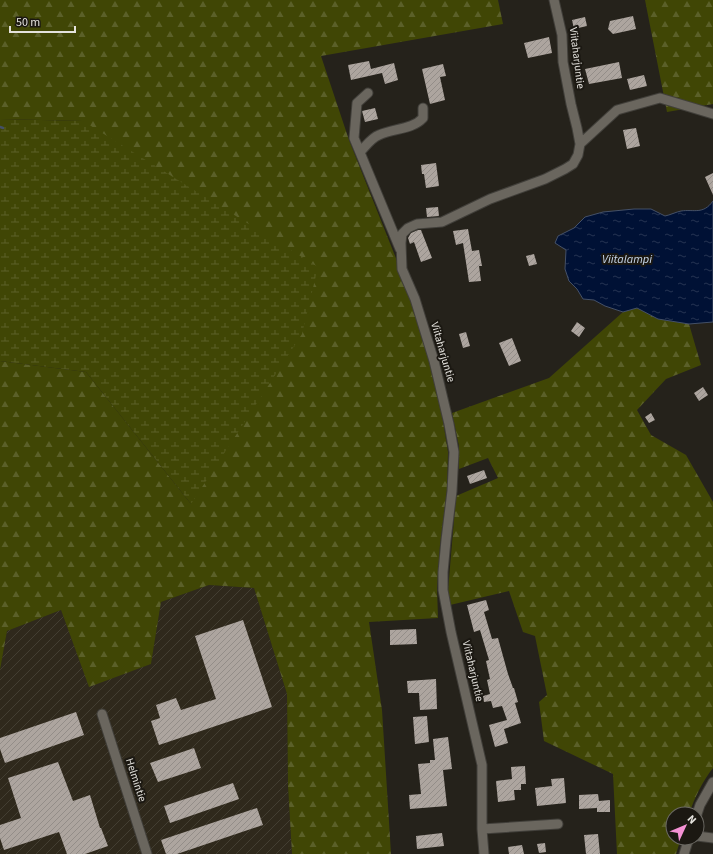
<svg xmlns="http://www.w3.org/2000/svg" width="713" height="854" font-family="'Source Sans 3',sans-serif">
	<defs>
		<pattern id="industrial-furrows" width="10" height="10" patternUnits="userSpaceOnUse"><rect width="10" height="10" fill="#2f291c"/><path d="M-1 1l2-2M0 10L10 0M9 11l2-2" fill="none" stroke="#433e32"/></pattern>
		<pattern id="forest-firs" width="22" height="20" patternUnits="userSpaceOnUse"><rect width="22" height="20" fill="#404605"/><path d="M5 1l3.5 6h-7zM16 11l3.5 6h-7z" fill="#5b6029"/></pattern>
		<pattern id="wetland-marsh" width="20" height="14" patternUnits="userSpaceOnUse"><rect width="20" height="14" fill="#404605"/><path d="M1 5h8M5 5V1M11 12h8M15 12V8" fill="none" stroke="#5b6029"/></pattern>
		<pattern id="water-ripples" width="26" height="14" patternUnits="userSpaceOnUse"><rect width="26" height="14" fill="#001135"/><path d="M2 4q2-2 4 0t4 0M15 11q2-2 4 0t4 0" fill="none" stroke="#253352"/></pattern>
		<pattern id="building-hatch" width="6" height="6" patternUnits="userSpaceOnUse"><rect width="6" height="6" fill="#ada59f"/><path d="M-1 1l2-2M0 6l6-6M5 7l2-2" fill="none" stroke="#938d88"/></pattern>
	</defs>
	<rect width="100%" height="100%" fill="#25221b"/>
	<!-- industrial -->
	<path fill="url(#industrial-furrows)" d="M209,585l45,3 33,106 1,92 4,68h-292v-184l7,-39 54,-21 28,76 62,-22 10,-62z"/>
	<!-- forest -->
	<path fill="url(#forest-firs)" d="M0,0h498l5,24 -182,32 28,84 56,141 25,79 12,55 6,37 -1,38 -7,55 -3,43 1,30 -69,4 13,88 9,144h-99l-4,-68 -1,-92 -33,-106 -45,-3 -48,17 -10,62 -62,23 -28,-77 -54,21 -7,39v-309l86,11 105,132 -108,-383 -83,-2z
		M645,0h68v104l-46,8z
		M637,308l21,11 31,5 12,41 -35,14 -29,31 14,25 35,20 27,47v266c-11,14 -18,29 -24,46h-16v24h8l-5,16h-59l-4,-80 -69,-33 -5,-39 8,-7 -12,-59 -12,-4 -14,-41 -59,14 -2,-14 8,-95 42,-18 -10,-20 -29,11v-23l-7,-33 97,-35 74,-66z"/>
	<!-- wetland -->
	<path fill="url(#wetland-marsh)" d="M0,119l83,2 235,146 -16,67 -111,170 -105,-132 -86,-11z"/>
	<!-- water -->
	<path fill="url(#water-ripples)" stroke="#445067" d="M713,201v121l-24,2 -31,-5 -21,-11 -14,4 -18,-6 -11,-6 -11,-1 -6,-10 -8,-8 -4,-12 1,-19 -11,-7 3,-7 16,-8 11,-11 18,-5 31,-3h17l14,7c5,-1 11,-4 16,-5 13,-2 22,4 32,-10z"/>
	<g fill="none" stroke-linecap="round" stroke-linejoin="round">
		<!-- stream -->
		<path stroke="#445067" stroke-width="2.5" d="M0,127l3,1"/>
	</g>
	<!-- building -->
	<path fill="url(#building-hatch)" d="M633,16l3,13 -23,5 -5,-5 2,-8z
		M585,17l2,9 -13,3 -2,-9z
		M549,37l3,16 -24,5 -4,-15z
		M369,61l2,8 23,-6 4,17 -13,4 -3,-11 -31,7 -3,-15z
		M619,62l3,16 -33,6 -4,-15z
		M443,64l3,12 -6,1 5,23 -15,4 -8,-35z
		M644,75l3,11 -17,4 -3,-11z
		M375,108l3,11 -13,3 -3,-11z
		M636,128l4,18 -13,3 -4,-19z
		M436,163l3,23 -13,2 -2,-14h-2l-1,-9z
		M713,173v22l-8,-18z
		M438,207l1,9 -12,1 -1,-9z
		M468,229l4,22 7,-1 3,16h-3l2,15 -12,1 -6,-39 -7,2 -3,-14z
		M418,230h3l11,28 -11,4 -7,-20 -4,2 -2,-6 3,-5z
		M534,254l3,10 -8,2 -3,-10z
		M577,322l8,6 -6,9 -8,-6z
		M466,332l4,14 -7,2 -4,-14z
		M512,338l9,23 -12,5 -10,-23z
		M703,387l5,8 -9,6 -5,-8z
		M651,413l4,7 -6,3 -4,-6z
		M484,470l3,8 -17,6 -3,-8z
		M486,600l3,10 -5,2 8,27 6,-1 10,36 5,14h1l4,14 -3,1 6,20 -17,6 4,14 -13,4 -6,-22 18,-5 -5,-14 -9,2 -2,-7 -7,1 -1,-6 7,-2 -3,-14 3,-1 -4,-18 3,-1 -9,-30 -6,2 -7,-27z
		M243,620l29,87 -113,38 -8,-24 9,-3 -4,-13 20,-7 5,12 35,-11 -21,-63z
		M416,629l1,15 -27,1v-15z
		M436,679l1,30 -17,1 -1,-17h-11l-1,-12z
		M76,712l8,23 -79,28 -5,-14v-11z
		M427,716l2,26 -14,2 -2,-27z
		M448,737l4,32 -9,1 4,36 -37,3 -1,-14 12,-1 -3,-30 12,-1v-3h5l-2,-21z
		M194,748l7,20 -43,14 -8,-19z
		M58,762l15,39 17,-6 10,33h1l7,18 -23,8h-18l-8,-22 -55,18 -4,-12v-13l21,-7 -13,-40z
		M525,766l1,18h-5v6h-7l1,10 -17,2 -2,-21 16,-2 -1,-12z
		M564,778l2,25 -29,3 -2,-18 17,-2 -1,-7z
		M233,783l6,16 -69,24 -6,-17z
		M598,794l1,7 11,-1v12h-13v-4l-18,1v-14z
		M257,808l6,17 -86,29h-11l-5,-14z
		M442,833l2,13 -27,3 -1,-13z
		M598,834l2,20h-14l-2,-19z
		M545,843l1,9 -7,1 -2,-9z
		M522,845l2,9h-15l-1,-7z"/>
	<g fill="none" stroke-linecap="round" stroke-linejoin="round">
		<!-- minor casing -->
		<g stroke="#413f3a" stroke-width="11">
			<path id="minor" d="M368,93l-11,10 -3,35 46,111
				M580,144l37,-34 43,-12 53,16
				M360,152c6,-6 11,-14 19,-17 14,-7 33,-5 44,-17v-10
				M102,714l45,140
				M697,814l3,-9 13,-23
				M482,829l76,-5
				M697,836l16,2
				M484,854l-2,-25v-64l-31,-133 -8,-42v-18l3,-32 6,-49 2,-39 -5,-28 -15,-63 -19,-62 -13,-30 -1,-26 1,-9 6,-6 9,-4 25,-2 48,-23 55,-20 20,-10 8,-5 5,-9 2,-11 -3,-16 -6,-24 -8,-42 -1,-27 -8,-35
				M684,854l5,-16"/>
		</g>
		<!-- minor -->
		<use href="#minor" stroke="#6a665e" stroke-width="9"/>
	</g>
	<g text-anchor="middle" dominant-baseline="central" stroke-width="4" stroke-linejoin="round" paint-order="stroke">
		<!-- street labels -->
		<g font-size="11" fill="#e4e2dd" stroke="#1b1812">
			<text transform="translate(577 58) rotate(83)">Viitaharjuntie</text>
			<text transform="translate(443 352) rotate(74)">Viitaharjuntie</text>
			<text transform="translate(473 671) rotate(77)">Viitaharjuntie</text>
			<text transform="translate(136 780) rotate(72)">Helmintie</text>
		</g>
		<!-- water labels -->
		<g font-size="12" font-style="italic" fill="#c9d8ec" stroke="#1b1812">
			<text x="627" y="259">Viitalampi</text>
		</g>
	</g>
	<!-- north arrow -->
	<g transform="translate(685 826) rotate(46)"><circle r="19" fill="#1b1812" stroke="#6b6963"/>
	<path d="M0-3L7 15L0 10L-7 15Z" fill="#f491d4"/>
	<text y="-6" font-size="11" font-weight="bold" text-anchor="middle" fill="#e4e2dd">N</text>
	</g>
	<!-- scale -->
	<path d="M10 26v6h65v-6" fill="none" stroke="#e4e2dd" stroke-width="2"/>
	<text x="16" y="26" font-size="12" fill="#e4e2dd" stroke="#1b1812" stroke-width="3" paint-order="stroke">50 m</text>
</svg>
